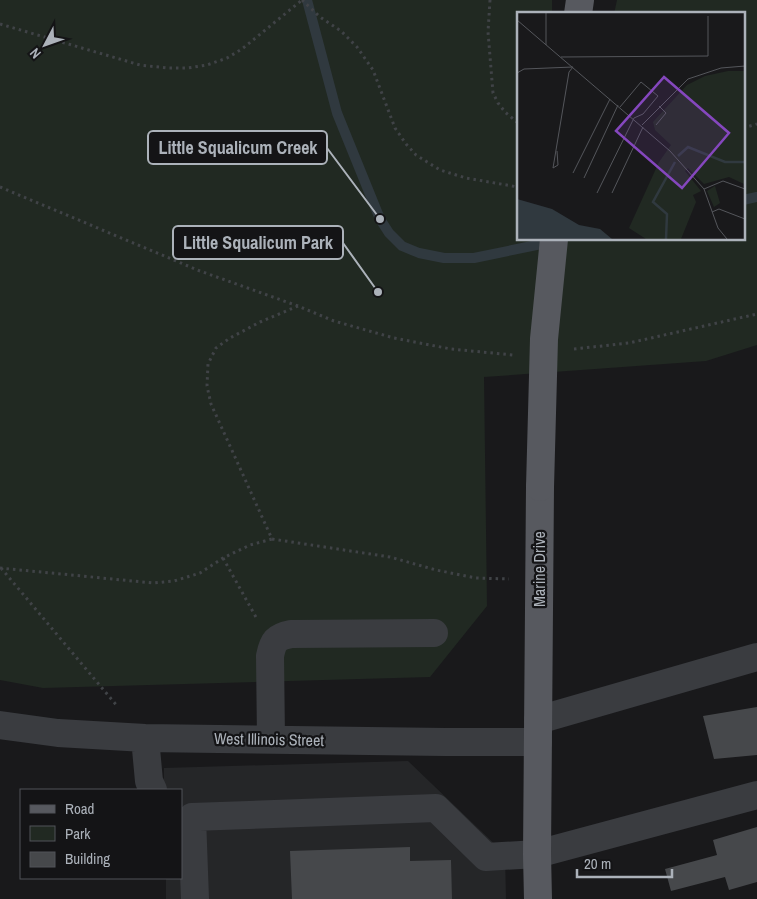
<svg xmlns="http://www.w3.org/2000/svg" width="757" height="899" font-family="'Archivo Narrow',sans-serif">
	<rect width="100%" height="100%" fill="#19191b"/>
	<!-- built -->
	<path fill="#252628" d="M408,761l97,93 1,45h-340v-21h15v-88h-17v-22z"/>
	<!-- green -->
	<path fill="#212922" d="M0,0h552v14h-34v225h225v-225h-129l3,-14h140v345l-51,16 -222,16 3,229 -57,71 -387,11 -43,-8z"/>
	<g fill="none" stroke-linecap="round" stroke-linejoin="round">
		<!-- stream -->
		<path stroke="#30393f" stroke-width="10" d="M307,0l30,113 43,106 9,14 13,13 17,7 25,5h30l77,-16
			M743,200l14,-3"/>
	</g>
	<!-- building -->
	<path fill="#46484b" d="M757,707v48l-43,4 -11,-43z
		M757,827v55l-28,8 -4,-13 -54,14 -6,-22 52,-14 -4,-15z
		M410,847v14l41,-1 1,39h-160l-2,-48z"/>
	<g fill="none" stroke-linecap="round" stroke-linejoin="round">
		<!-- path -->
		<path stroke="#404347" stroke-width="3" stroke-dasharray="2.5 4" stroke-linecap="butt" d="M302,0l18,17 21,14 16,16 16,23 22,58 11,16 10,11 24,15 26,8 52,9
			M490,0l-2,32 5,61 5,10 7,9 13,11
			M0,24l140,41 27,3h21l19,-3 20,-7 15,-9 60,-49
			M743,128l14,-4
			M0,187l200,84 98,35 36,15 60,17 57,11 62,6
			M298,306l-38,16 -30,16 -14,10 -8,16 -1,22 4,18 61,135 118,18 46,13 40,8 33,1
			M574,349l55,-6 128,-29
			M223,558l34,61
			M0,568l153,15 21,-2 26,-8 23,-15 27,-13 22,-6
			M1,568l117,139"/>
		<!-- minor -->
		<path stroke="#3a3c40" stroke-width="28" d="M538,720l219,-63
			M0,725l58,8 87,5 300,4h93
			M145,738l4,43 4,9
			M271,739l-1,-83c3,-15 6,-19 21,-22l143,-1
			M195,899l-3,-82 244,-9 50,49 51,-3 220,-59"/>
		<!-- major -->
		<path stroke="#57595f" stroke-width="28" d="M578,14l2,-14
			M538,899l-1,-45 3,-367"/>
		<!-- major-bridge -->
		<path stroke="#57595f" stroke-width="28" d="M540,487l4,-148 10,-100"/>
	</g>
	<g text-anchor="middle" dominant-baseline="central" stroke-width="4.5" stroke-linejoin="round" paint-order="stroke">
		<!-- street labels -->
		<g font-size="16" fill="#acb2ba" stroke="#141416">
			<text transform="translate(539 569) rotate(-90)">Marine Drive</text>
			<text transform="translate(269 739) rotate(1)">West Illinois Street</text>
		</g>
	</g>
	<!-- overview -->
	<g transform="translate(517 12)">
		<rect width="228" height="228" fill="#19191b"/>
		<path d="M211,59h16v113l-15,-7 -25,7 -16,-16 -3,3 16,20 -8,4 3,7 -15,37h-35l-17,-11 30,-66 12,-17 -16,-15 -2,-8 34,-37 18,-9zM198,174l5,17 -6,4 -7,-16z" fill="#212922"/>
		<path d="M0,187l35,10 27,16 21,4 12,10h-95z" fill="#30393f"/>
		<path fill="none" stroke="#30393f" stroke-width="2.5" d="M161,144l10,-9 37,15h20M149,227l1,-25 -14,-12 22,-40"/>
		<path fill="none" stroke="#54565b" stroke-width="1" d="M0,8l153,131 34,38 14,39 9,11M29,33v-33M44,45l147,-1v-40M0,61l7,-4 49,-2M125,113l46,-46 33,-11 24,-2M139,113l10,-12 -7,-7M40,139l1,14 -5,3 16,-96 4,-5M56,161l37,-74M67,166l34,-73M187,177l19,-8 22,8M80,181l37,-75 9,-4 15,-18 -17,-14 -21,25M95,181l31,-66M195,200l7,-3 26,10"/>
		<path fill="#8547be" fill-opacity="0.15" stroke="#8547be" stroke-width="2.5" d="M147,65l65,56 -47,55 -66,-57z"/>
		<rect width="228" height="228" fill="none" stroke="#acb2ba" stroke-width="2.5"/>
	</g>
	<!-- callouts -->
	<path fill="none" stroke="#acb2ba" stroke-width="2" d="M380 219L327 148M378 292L343 243"/>
	<g fill="#acb2ba" stroke="#141416" stroke-width="2">
		<circle cx="380" cy="219" r="5"/>
		<circle cx="378" cy="292" r="5"/>
	</g>
	<g fill="#141416" stroke="#acb2ba" stroke-width="2">
		<rect x="148" y="131" width="179" height="33" rx="5"/>
		<rect x="173" y="226" width="170" height="33" rx="5"/>
	</g>
	<g font-size="18" text-anchor="middle" font-weight="bold" fill="#acb2ba">
		<text x="238" y="154">Little Squalicum Creek</text>
		<text x="258" y="249">Little Squalicum Park</text>
	</g>
	<!-- legend -->
	<rect x="20" y="789" width="162" height="90" fill="#141416" stroke="#515358"/>
	<rect x="30" y="805" width="25" height="8" fill="#57595f" stroke="#515358"/>
	<text x="65" y="814" font-size="15" fill="#acb2ba">Road</text>
	<rect x="30" y="826" width="25" height="15" fill="#212922" stroke="#515358"/>
	<text x="65" y="839" font-size="15" fill="#acb2ba">Park</text>
	<rect x="30" y="852" width="25" height="15" fill="#46484b" stroke="#515358"/>
	<text x="65" y="864" font-size="15" fill="#acb2ba">Building</text>
	<!-- north arrow -->
	<g transform="translate(45 45) rotate(229)" stroke="#141416" stroke-width="4" paint-order="stroke">
	<path d="M0-4L9 19L0 12L-9 19Z" fill="#acb2ba"/>
	<text y="-8" font-size="14" font-weight="bold" text-anchor="middle" fill="#acb2ba">N</text>
	</g>
	<!-- scale -->
	<path d="M577 869v8h95v-8" fill="none" stroke="#acb2ba" stroke-width="2.5"/>
	<text x="584" y="869" font-size="15" fill="#acb2ba" stroke="#141416" stroke-width="4" paint-order="stroke">20 m</text>
</svg>
